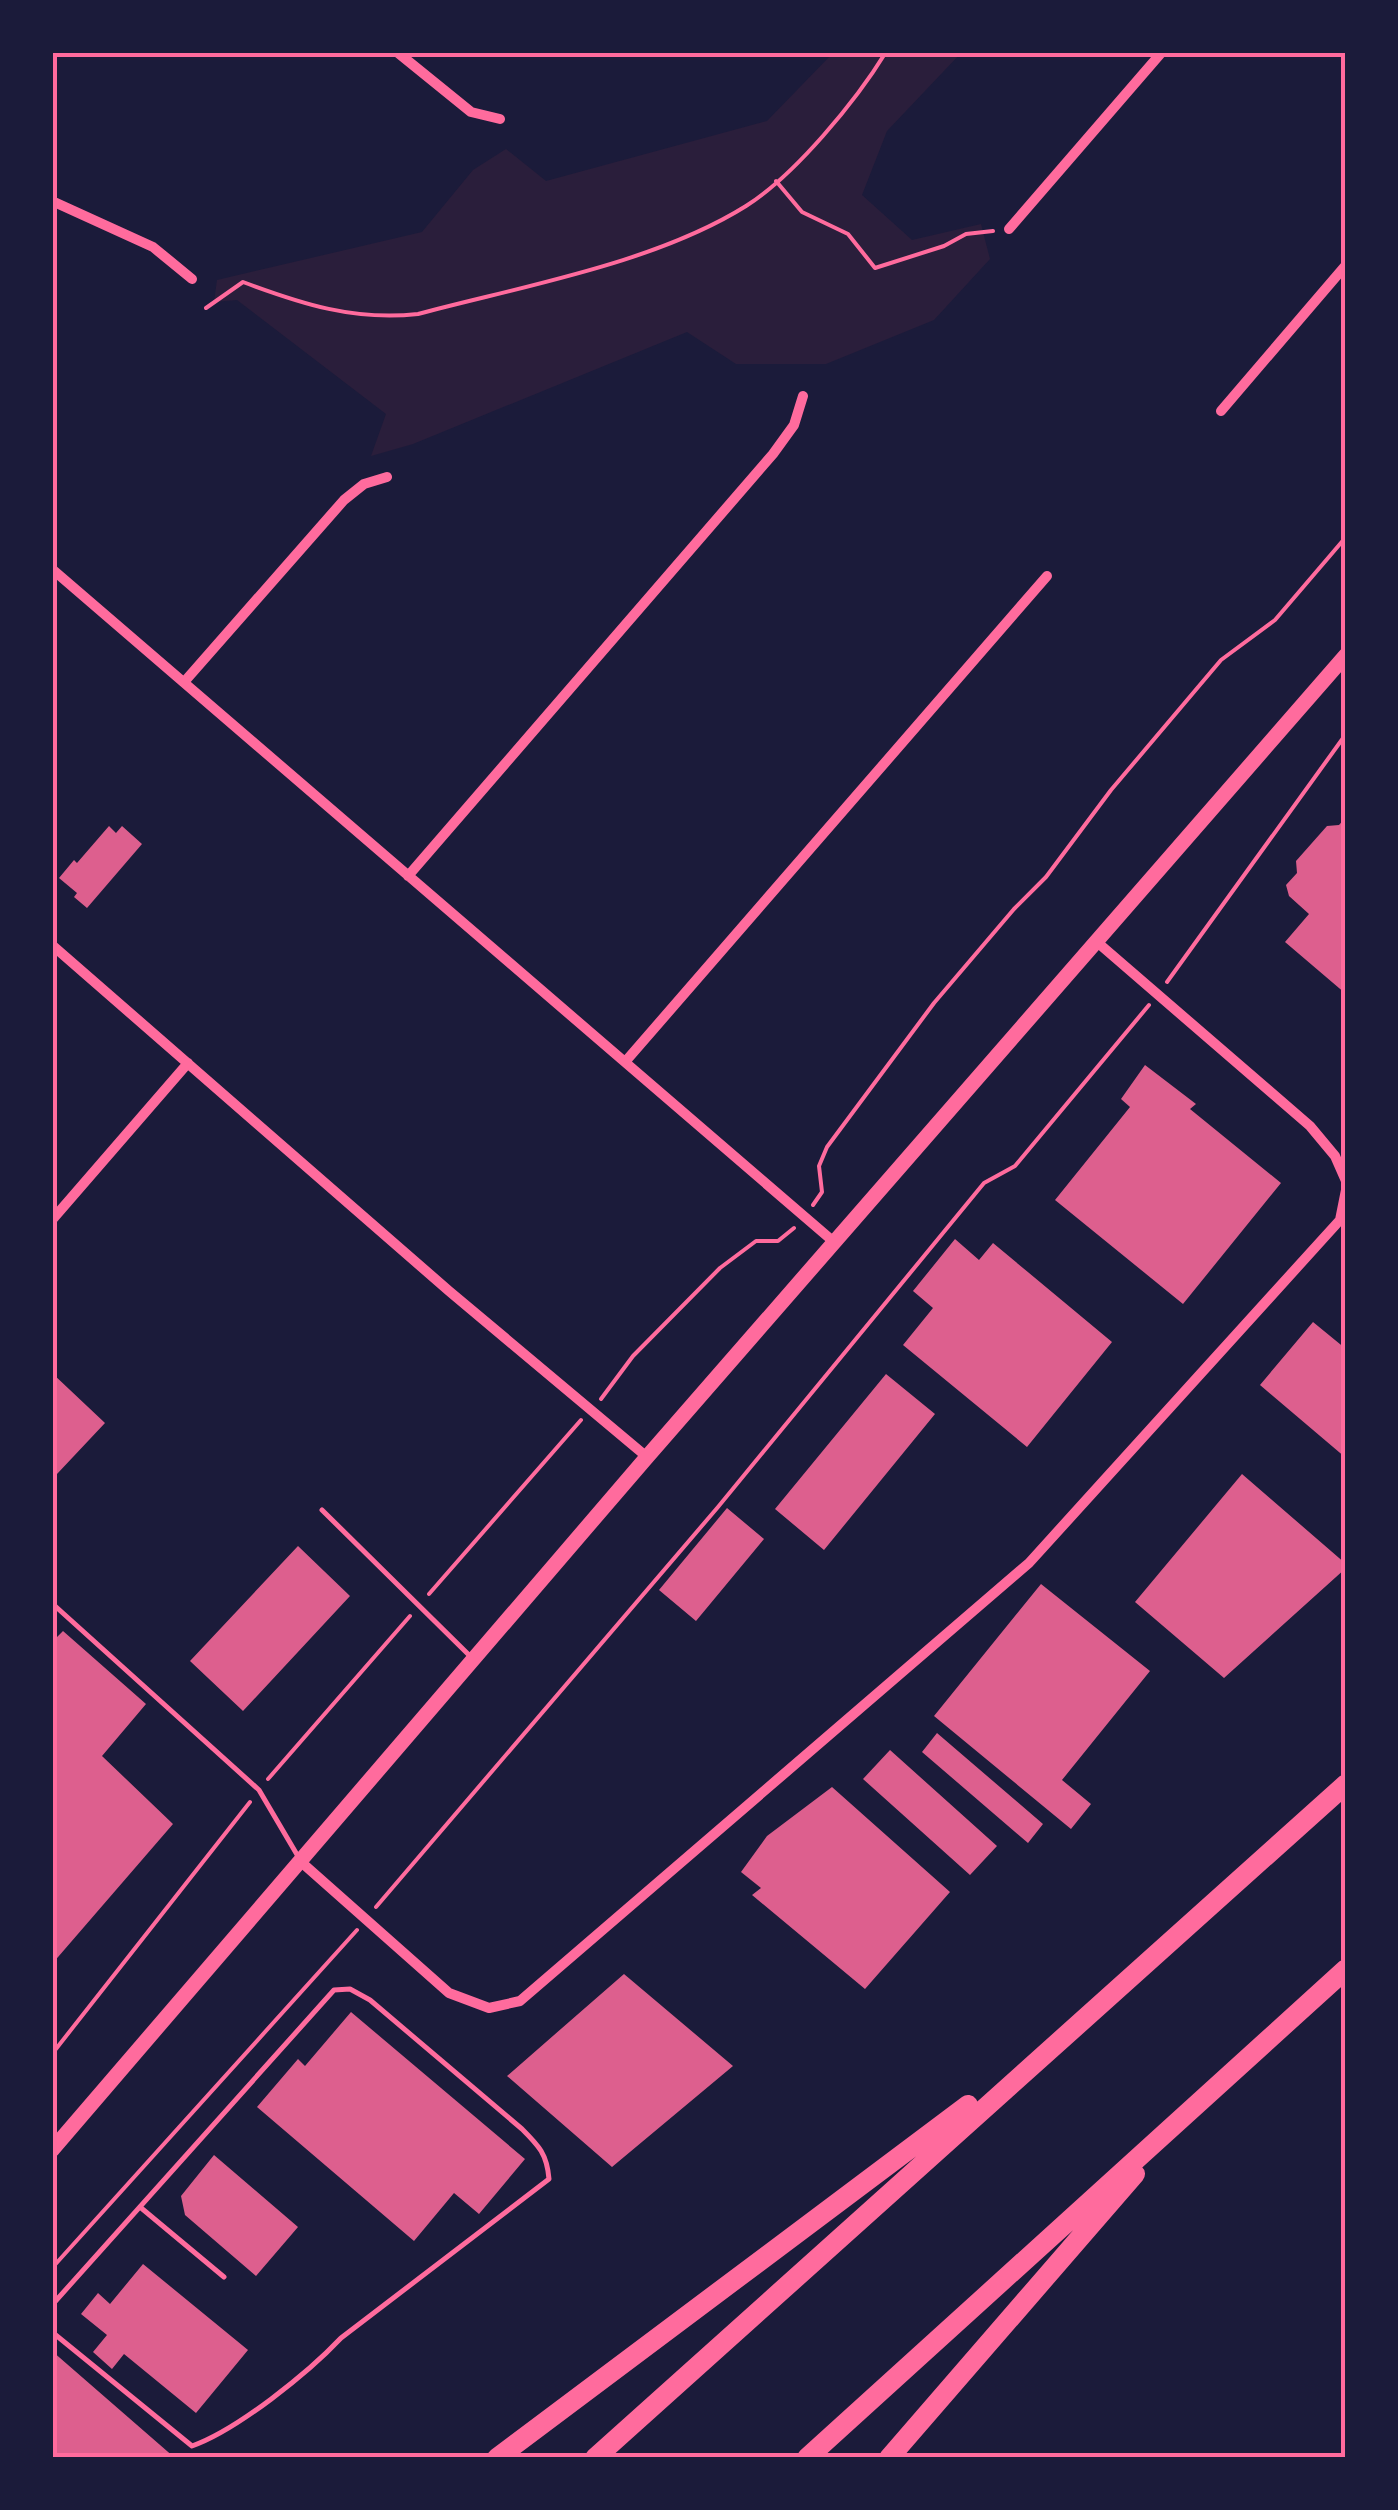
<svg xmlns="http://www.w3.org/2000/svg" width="1398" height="2510" font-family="'DM Sans',sans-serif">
	<rect width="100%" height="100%" fill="#1b1b3a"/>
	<!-- green -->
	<path fill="#2a1e3b" d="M833,53h128l-74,78 -25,64 50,45 69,-16 9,35 -56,61 -108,44h-90l-49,-32 -274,112 -42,12 15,-42 -149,-114 -23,2 3,-22 205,-48 51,-62 33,-21 40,32 221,-60z"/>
	<!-- building -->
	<path fill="#dd5f8e" d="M1346,817v177l-61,-52 24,-28 -20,-18 -3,-11 11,-12 -1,-12 31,-35 12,-1z
		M109,826l7,7 6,-7 20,18 -55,64 -13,-11 3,-4 -18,-15 15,-18 3,3z
		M1145,1065l51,39 -6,5 91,74 -98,121 -128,-104 75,-93 -9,-8z
		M955,1239l24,21 14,-17 119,99 -85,105 -124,-102 30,-37 -20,-17z
		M1313,1322l33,27v109l-86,-73z
		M52,1373l53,50 -48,51 -5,-4z
		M886,1374l49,40 -111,136 -49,-41z
		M1242,1474l104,90v4l-122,110 -89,-76z
		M727,1508l37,31 -68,82 -37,-31z
		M298,1546l52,50 -107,115 -53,-50z
		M1041,1584l109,87 -88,109 29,24 -20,25 -137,-113z
		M63,1631l83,73 -44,52 71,68 -121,140v-322z
		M937,1733l106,91 -15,19 -106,-91z
		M890,1750l107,96 -27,29 -107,-96z
		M832,1787l118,105 -85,97 -113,-94 9,-7 -20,-16 26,-36z
		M624,1974l109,92 -121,101 -105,-91z
		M351,2012l174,147 -46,55 -25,-21 -40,48 -157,-134 41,-48 7,7z
		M214,2155l84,72 -42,49 -71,-61 -4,-19z
		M143,2264l105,86 -52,63 -72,-59 -12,15 -19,-17 14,-17 -26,-21 17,-21 12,11z
		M52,2351l123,107h-123z"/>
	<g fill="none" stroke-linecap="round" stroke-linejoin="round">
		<!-- path -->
		<path stroke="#ff6b9d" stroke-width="4" d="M776,181l26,31 46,22 27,34 69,-22 22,-12 27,-3
			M206,308l37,-26c59,22 111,39 175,32 105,-28 237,-51 328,-108 49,-31 110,-105 140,-154
			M1167,982l179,-248
			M813,1205l9,-13 -3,-26 8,-19 107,-144 80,-94 32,-32 65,-87 110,-130 54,-40 71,-83
			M601,1399l32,-43 87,-88 36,-27h22l16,-13
			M429,1594l152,-174
			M268,1779l142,-163
			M376,1907l342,-400 266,-324 31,-17 134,-161
			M52,2054l198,-252
			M52,2268l305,-338"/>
		<!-- service -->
		<path stroke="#ff6b9d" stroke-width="5" d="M322,1510l149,147
			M52,1609l3,-3 204,184 40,68
			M140,2207l84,70
			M52,2305l282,-315 16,-1 20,11 152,129c17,17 25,25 27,50l-208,159c-33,35 -104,92 -149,108l-140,-114"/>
		<!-- minor -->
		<path stroke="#ff6b9d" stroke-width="10" d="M397,52l74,60 29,7
			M52,201l101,46 39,32
			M1009,229l153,-177
			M1221,411l125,-146
			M52,569l782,673
			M185,681l159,-181 20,-16 23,-7
			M408,876l365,-422 21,-29 9,-29
			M1097,942l213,184 25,30 11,25
			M52,945l397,346 198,166
			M625,1062l422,-486
			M52,1220l136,-157
			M300,1861l149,132 40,15 31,-7 509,-438 311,-343 6,-30"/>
		<!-- secondary -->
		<path stroke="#ff6b9d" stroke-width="15" d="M52,2150l595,-693 699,-802"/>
		<!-- motorway -->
		<path stroke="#ff6b9d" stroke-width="20" d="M497,2458l471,-353
			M595,2458l751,-674
			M807,2458l539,-489
			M889,2458l246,-284"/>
	</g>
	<!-- border -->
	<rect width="1398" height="2510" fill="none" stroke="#1b1b3a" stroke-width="110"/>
	<rect x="55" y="55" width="1288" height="2400" fill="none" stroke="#ff6b9d" stroke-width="4"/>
</svg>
